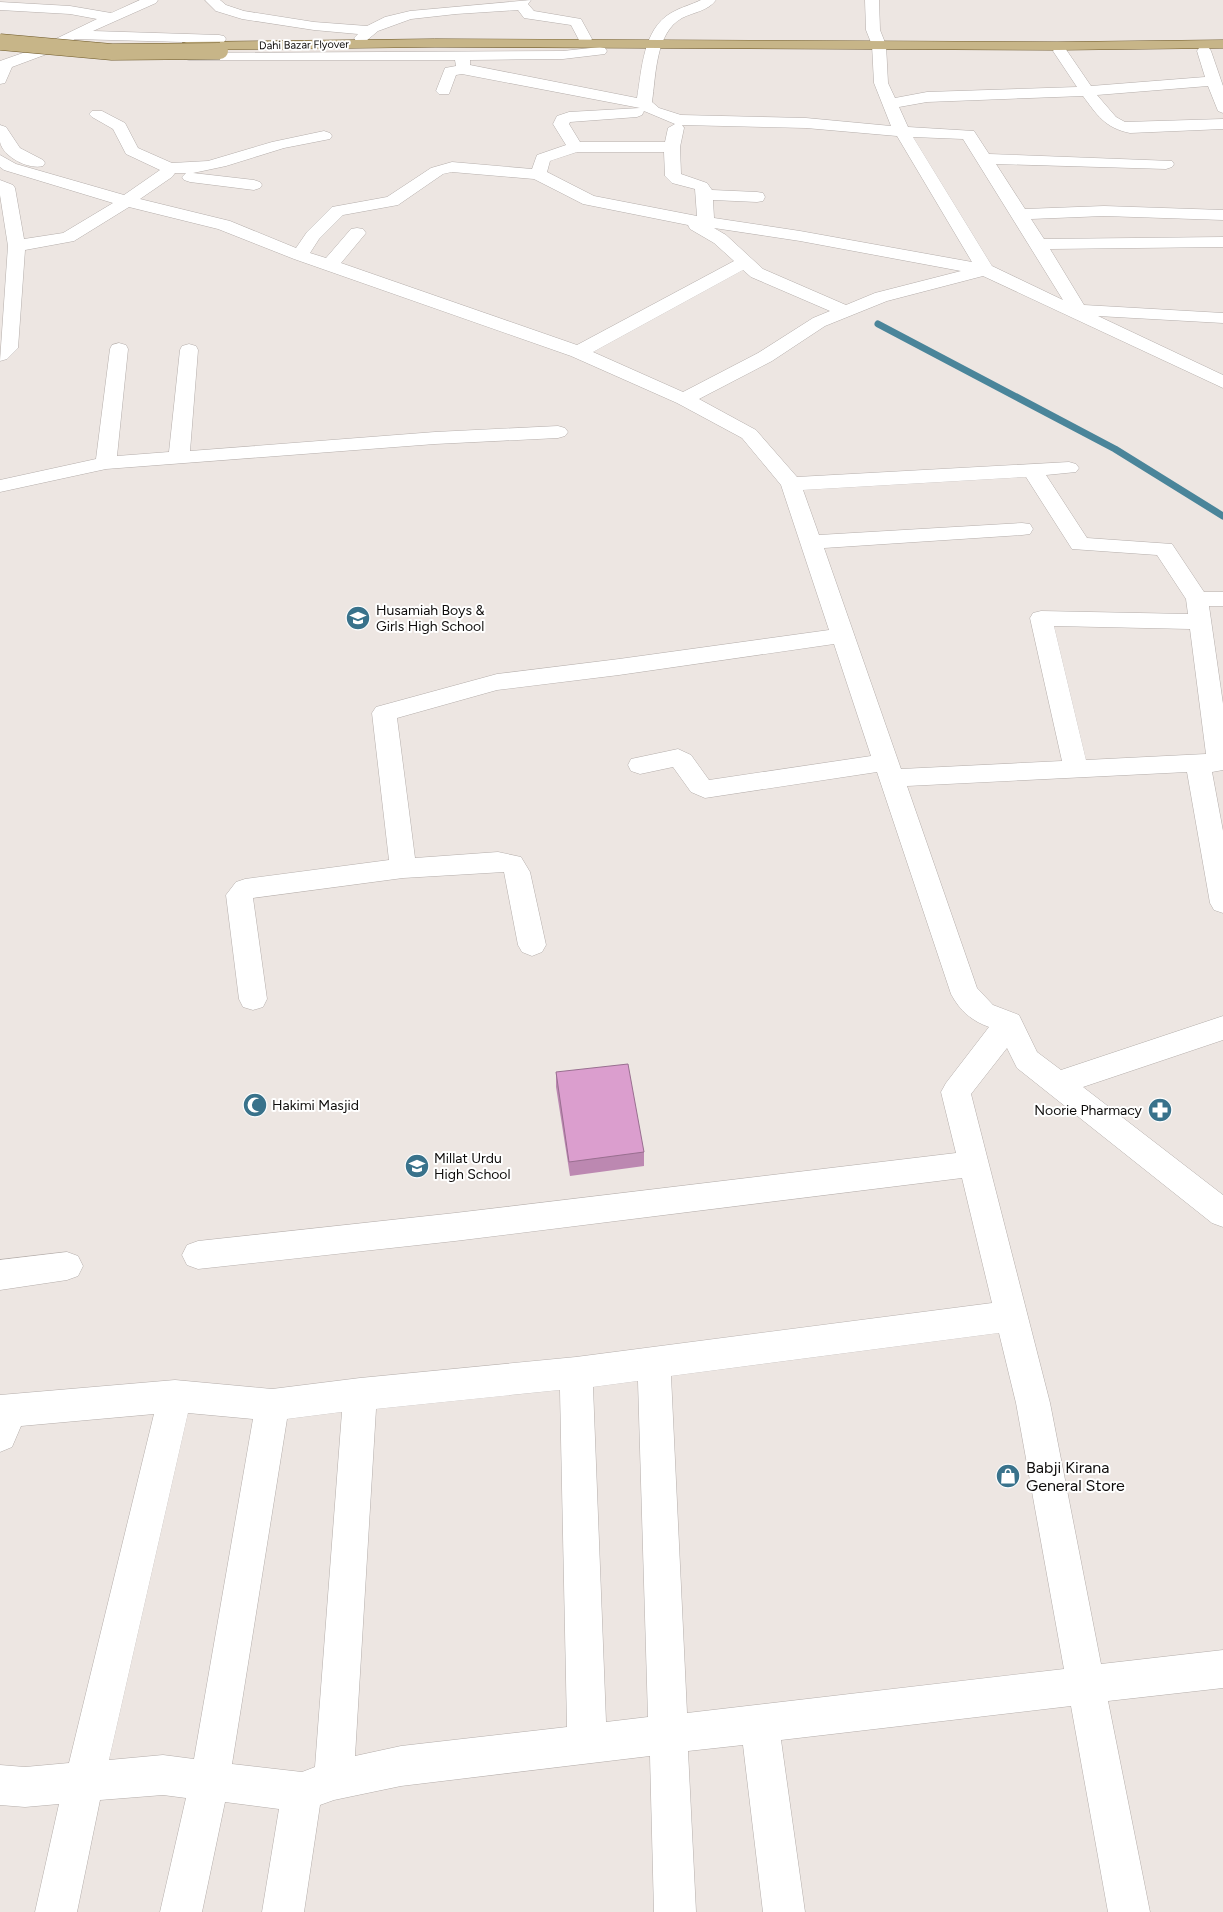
<svg xmlns="http://www.w3.org/2000/svg" width="1223" height="1912" font-family="Figtree,sans-serif">
	<rect width="100%" height="100%" fill="#ede6e2"/>
	<g fill="none" stroke-linecap="round" stroke-linejoin="round">
		<!-- stream -->
		<path stroke="#4a859a" stroke-width="7" d="M878,324l237,125 108,67"/>
		<!-- minor casing -->
		<g stroke="#b5aeab" stroke-width="1">
			<path id="minor" d="M140,0h18l-2,3 -63,28 126,4 5,1 2,3 -2,3 -5,1 -144,-4 -28,15 -35,13 -7,16 -5,1v-23l37,-13 60,-29 -27,-5 -70,-4v-8l70,4 41,7z
				M205,0h15l6,5 18,6 70,11 53,4 18,-9 25,-6 121,-11 -3,4 6,7 47,8 11,20 -2,3h-10l-9,-17 -47,-7 -6,-8 -62,4 -45,5 -33,12 -12,10h-10l-2,-3 4,-4 -44,-4 -72,-11 -26,-8z
				M701,0h15c-8,11 -22,12 -34,18 -27,15 -26,58 -30,84l7,6 22,7 125,3 85,8 -17,-43 -2,-38 -6,-15 -1,-30h14l1,30 6,15 2,38 7,15 32,-6 150,-5 -24,-36 2,-3h10l26,38 114,-9 -8,-26 2,-3h10l2,3 12,35v27l-5,-2 -10,-25 -111,9 19,22 9,5 98,-3v10l-93,4c-25,-5 -33,-18 -47,-37l-156,6 -28,5 9,20 66,4 15,23 183,7 2,3 -2,3 -6,2 -170,-5 29,45 79,-3 119,4v10l-119,-4 -73,3 13,20 179,-2v10l-173,2 34,56 139,8v10l-125,-7 125,59v13l-240,-112 -96,25 -62,25 -53,35 -73,38 57,31 41,47 272,-15 7,2 3,4 -3,4 -30,3 41,63 85,6 32,48h19v14h-14l14,98v66l-11,2 11,59v82l-9,-3 -4,-7 -23,-131 -280,14 70,202 16,17 26,10 18,37 24,18 162,-54v24l-140,47 140,108v32l-11,-4 -195,-155 -10,-20 -36,46 79,309 51,261 122,-14v38l-115,13 42,211h-42l-37,-206 -290,34 24,172h-42l-20,-167 -55,6 8,161h-42l-4,-156 -249,30 -67,14 -14,5 -16,107h-42l17,-103 -54,-7 -23,110h-42l26,-114 -23,-3 -63,5 -23,112h-42l24,-108 -34,3 -25,-2v-40l25,2 44,-4 85,-349 -133,12 -9,21 -12,5v-57l175,-15 97,9 88,-11 216,-21 416,-54 -30,-125 -507,63 -257,28 -11,-4 -5,-10 5,-10 11,-4 257,-28 501,-60 -15,-61 5,-9 43,-56c-17,-6 -29,-16 -38,-33l-74,-222 -172,26 -14,-6 -18,-25 -33,7 -9,-3 -3,-6 3,-6 47,-10 13,6 18,25 162,-24 -37,-112 -215,31 -122,15 -100,28 18,140 83,-6 23,5 9,15 16,73 -4,7 -10,4 -10,-4 -4,-7 -14,-73 -101,6 -150,20 14,101 -4,8 -10,3 -10,-3 -4,-8 -13,-104 10,-13 9,-3 144,-19 -17,-147 4,-6 121,-33 122,-15 210,-29 -48,-145 -39,-47 -65,-35 -106,-47 -277,-97 -76,-30 -89,-22 -55,34 -49,9 -7,98 -11,11 -7,2 8,-115 -8,-51v-15l13,5 2,3 9,51 39,-6 50,-30 -109,-33 -4,-3v-12l16,9 108,31 36,-25 -34,-16 -13,-25 -21,-12 -3,-3 3,-3h10l23,12 13,25 34,15 36,-2 64,-19 52,-11 6,2 2,3 -2,3 -46,9 -58,18 -33,7 61,7 6,2 2,3 -2,3 -6,2 -64,-8 -6,-2 -2,-3 4,-4h-11l-3,4 -32,22 90,22 66,27 11,-16 25,-25 55,-10 44,-29 21,-6 80,7 5,-14 29,-10 -13,-21 4,-8 12,-4 71,-4 -178,-34 -6,1 -7,19h-10l-3,-3 9,-23 11,-2 -1,-6h-266l-5,-1 -2,-3 2,-3 379,-2 37,-4 5,1 2,3 -2,3 -42,5 -93,1v5l167,33c5,-29 6,-69 34,-85 10,-6 20,-8 30,-13zM644,111l31,13 -7,4 -3,14h-85l-11,-18 1,-2 67,-5 5,-2zM682,125l124,3 91,8 75,126 -172,-31 -86,-13 -1,-18 44,2 6,-1 2,-4 -2,-4 -6,-1 -45,-2 -5,-7 -26,-9 -1,-27 4,-19zM913,137l50,2 100,161 -71,-34zM577,152h87l1,24 7,7 23,6 2,27 -103,-20 -47,-24 3,-11zM452,172l82,7 49,25 105,21 2,4 24,14 20,18 -157,84 -236,-82 25,-30 -3,-4 -6,-1 -6,1 -25,29 -16,-5 9,-14 24,-24 55,-10 45,-31zM714,228l86,13 161,30 -86,22 -29,12 -83,-36 -37,-34zM743,270l8,7 79,34 -17,7 -55,35 -75,39 -90,-40zM1026,477l46,72 85,6 29,44 2,15 -147,-3 -8,2 -3,5 32,143 -161,8 -77,-221 198,-13 8,-1 3,-5 -3,-5 -8,-1 -203,12 -16,-45zM1054,626l136,3 16,125 -120,6zM999,1333l17,70 48,266 -377,44 -16,-337zM638,1381l10,336 -42,5 -13,-335zM560,1390l7,337 -166,19 -46,10 21,-347zM342,1412l-27,355 -13,5 -70,-8 55,-345zM188,1413l65,6 -59,340 -31,-4 -54,5z
				M0,125l6,2 14,21 23,12 2,3 -2,3c-14,4 -40,-9 -43,-24 0,-5 0,-12 0,-17z
				M119,343l7,2 2,4 -11,107 52,-4 11,-102 2,-4 7,-2 7,2 2,4 -8,101 245,-19 123,-6 7,2 3,4 -3,4 -7,2 -123,6 -329,25 -106,23v-12l96,-21 14,-110 2,-4z
				M67,1252l11,4 5,10 -5,10 -11,4 -67,10v-30z"/>
		</g>
		<!-- major casing -->
		<g stroke="#6e5929" stroke-width="1">
			<path id="major" d="M435,39l622,3 166,-2v8l-166,2 -622,-3 -248,3 -5,-1 -2,-3 2,-3 5,-1z"/>
		</g>
		<!-- minor -->
		<use href="#minor" fill="#fff" fill-rule="evenodd"/>
		<!-- major -->
		<use href="#major" fill="#c7b588" fill-rule="evenodd"/>
		<!-- major-bridge casing -->
		<g stroke="#6e5929" stroke-width="17" stroke-linecap="butt">
			<path id="major-bridge" d="M0,42l112,10 108,-1"/>
		</g>
		<!-- major-bridge -->
		<use href="#major-bridge" stroke="#c7b588" stroke-width="16"/>
	</g>
	<!-- wall -->
	<path fill="#bc88b1" d="M556,1072l88,80v14l-74,10 -14,-89z"/>
	<!-- building -->
	<path fill="#db9ece" stroke="#996f90" d="M628,1064l16,88 -75,10 -13,-90z"/>
	<!-- icons -->
	<defs>
		<g id="school-disc" transform="scale(1.25)"><circle r="9.5" fill="#39728b" stroke="#fff"/><path d="M0-5L7-2L0 1L-7-2ZM-4 1L0 2.5L4 1V4Q0 6-4 4Z" fill="#fff"/></g>
		<g id="mosque-disc" transform="scale(1.25)"><circle r="9.5" fill="#39728b" stroke="#fff"/><path d="M3.5-4.9A6 6 0 1 0 3.5 4.9A5 5 0 1 1 3.5-4.9Z" fill="#fff"/></g>
		<g id="pharmacy-disc" transform="scale(1.25)"><circle r="9.5" fill="#39728b" stroke="#fff"/><path d="M-2-6h4v4h4v4h-4v4h-4v-4h-4v-4h4Z" fill="#fff"/></g>
		<g id="shop-disc" transform="scale(1.25)"><circle r="9.5" fill="#39728b" stroke="#fff"/><path d="M-5-2.5h2.3a2.7 3.5 0 0 1 5.4 0H5L5.5 6h-11ZM-1.5-2.5h3a1.5 2.3 0 0 0-3 0Z" fill="#fff"/></g>
	</defs>
	<g fill-rule="evenodd">
		<use href="#school-disc" x="358" y="618"/>
		<use href="#mosque-disc" x="255" y="1105"/>
		<use href="#pharmacy-disc" x="1160" y="1110"/>
		<use href="#school-disc" x="417" y="1166"/>
		<use href="#shop-disc" x="1008" y="1476"/>
	</g>
	<g text-anchor="middle" dominant-baseline="central" stroke-width="4" stroke-linejoin="round" paint-order="stroke">
		<!-- far-street labels -->
		<g font-size="11" fill="#0e0c0b" stroke="#fff">
			<text transform="translate(304 45) rotate(-1)">Dahi Bazar Flyover</text>
		</g>
		<!-- poi labels -->
		<g font-size="14" fill="#0e0c0b" stroke="#fff" text-anchor="start">
			<text x="376" y="610">Husamiah Boys &amp;<tspan x="376" dy="16">Girls High School</tspan></text>
			<text x="272" y="1105">Hakimi Masjid</text>
			<text x="1142" y="1110" text-anchor="end">Noorie Pharmacy</text>
			<text x="434" y="1158">Millat Urdu<tspan x="434" dy="16">High School</tspan></text>
		</g>
		<!-- near-poi labels -->
		<g font-size="16" fill="#0e0c0b" stroke="#fff" text-anchor="start">
			<text x="1026" y="1467">Babji Kirana<tspan x="1026" dy="18">General Store</tspan></text>
		</g>
	</g>
</svg>
